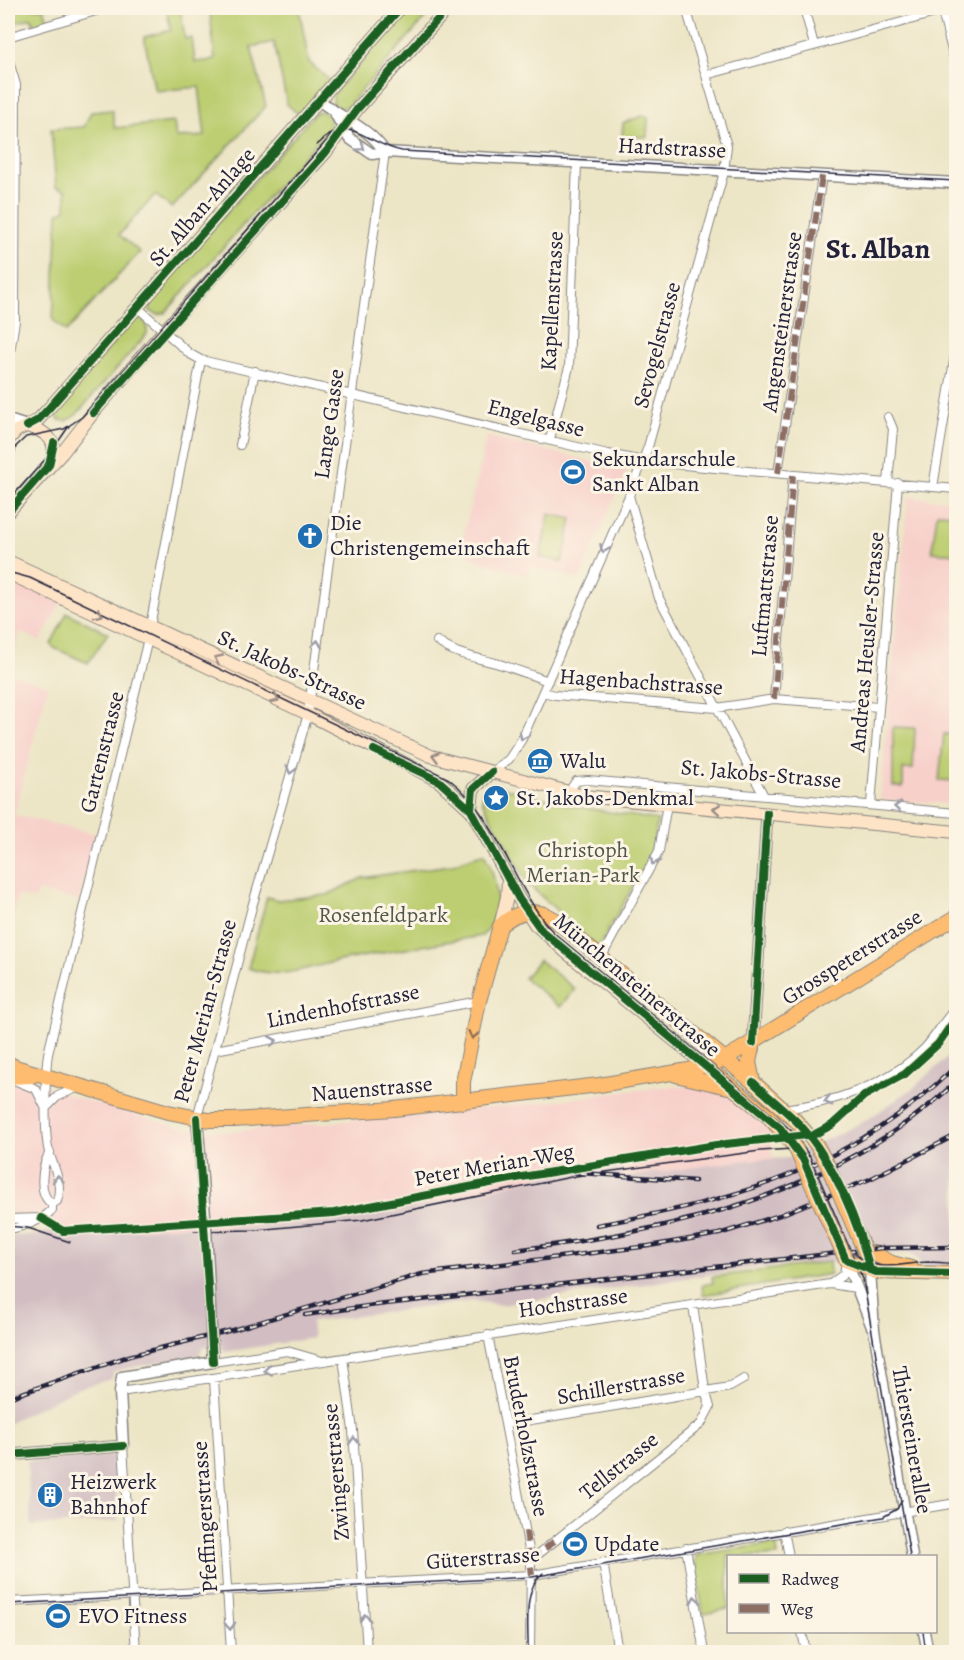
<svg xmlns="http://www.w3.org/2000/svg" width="964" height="1660" font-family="Alegreya,serif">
	<rect width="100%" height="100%" fill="#fcf5e5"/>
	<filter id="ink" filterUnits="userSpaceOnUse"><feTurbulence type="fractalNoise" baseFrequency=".0167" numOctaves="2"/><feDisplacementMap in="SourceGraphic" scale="12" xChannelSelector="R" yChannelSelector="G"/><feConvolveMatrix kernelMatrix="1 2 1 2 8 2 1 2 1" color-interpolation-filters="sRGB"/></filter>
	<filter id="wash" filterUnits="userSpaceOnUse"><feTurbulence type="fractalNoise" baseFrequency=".008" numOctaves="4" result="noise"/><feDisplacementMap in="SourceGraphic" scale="24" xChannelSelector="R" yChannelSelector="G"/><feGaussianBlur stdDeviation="1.35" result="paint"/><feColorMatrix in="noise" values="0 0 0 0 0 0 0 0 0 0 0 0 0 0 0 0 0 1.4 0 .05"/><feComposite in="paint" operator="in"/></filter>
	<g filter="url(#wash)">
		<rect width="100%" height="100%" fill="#ece5c6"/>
		<!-- built -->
		<path fill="#f7d0ca" d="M487,436l140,34 -48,109 -48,-12 -3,9 -53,-17 -15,-10z
			M908,497l48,4v303l-76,-4z
			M8,577l55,23 -23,41 -20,-9 -12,39z
			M8,673l40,12 -34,130 82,19 -17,67 -42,-10 -3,9 -16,-4 -10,36z
			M8,1079l34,5 29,12 115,33 43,3 309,-29 124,-16 34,-1 30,7 44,37 3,29 -149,18 -3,-11 -71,8 -136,34 -66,11 -127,9 -29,-2 -127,7 -11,-3 -16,-16 -30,2z"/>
		<!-- industrial -->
		<path fill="#d2bec2" d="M956,1050v218l-32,-2 -12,-12 -28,-1 -41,4v4l-83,6 -258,38 -27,-4 -164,21 2,16 -88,14 -5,-8 -18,4 -2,7 -77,14 -9,3 -3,7 -32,9 -66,32 -5,5v-189l26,-1 20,-5 11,3 127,-7 29,2 127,-9 66,-11 136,-34 72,-9 2,12 125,-17 39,-2 79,-38 45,-31z
			M114,1456l4,65 -87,5 -4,-65z"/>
		<!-- green -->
		<path fill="#bcce71" stroke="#6f7856" stroke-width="1.5" d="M17,8h27l4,13 -13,5 -4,-8 -20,6 -3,-6v-7z
			M166,8h14l5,31 7,-1 3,24 20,-2 -5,-48 18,-4h71l10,54 20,18 -30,35 -12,-11 -13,-62 -23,5 15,59 -94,102 -17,-13 -36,40 21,17 -74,80 -13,-12 5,-107 8,-4v-19l-10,-3 -5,-58 33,-2 7,-15 21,-2 3,18 59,-6 2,16 29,-2 -6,-49 -44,4 -11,-54 27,-7z
			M408,8h26l-87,99 -9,1 -5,-5v-9z
			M322,111l8,6v10l-165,186 -7,2 -8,-4v-12l165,-186z
			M642,116l6,1 -1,20h-25l1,-14z
			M139,318l8,6v10l-71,81 -9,6 -8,-1 -3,-6 1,-7 77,-88z
			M937,513l19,1v40l-24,-2z
			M549,514l23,5 -10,43 -22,-5z
			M67,613l41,20 -20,30 -34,-15 -3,-4z
			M893,727l22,1 -2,41h-10v18l-10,-1z
			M944,734l12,1v46l-17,-1z
			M494,785l79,21 85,14 -8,37 -52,91 -70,-64 -46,-83 1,-10z
			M484,853c13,24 21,61 -2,83 -46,7 -92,16 -138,24 -36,6 -59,21 -96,8l19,-71 11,3 49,-5 35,-17 88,-13z
			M539,960l36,29 -15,18 -36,-29z
			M829,1262l1,12 -127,21 -1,-10 11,-2 -1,-6z
			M776,1543l2,13h-50v53l-25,5 -8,-53 2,-6z"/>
	</g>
	<g filter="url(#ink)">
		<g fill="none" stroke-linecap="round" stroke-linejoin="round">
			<!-- minor casing -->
			<g stroke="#878480" stroke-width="10">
				<path id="minor" d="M804,8l10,37
					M941,8l15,58
					M8,37l98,-29
					M8,58l8,27 -1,236 -7,44
					M706,75l248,-67
					M137,307l53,47 11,6 407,94 35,7 82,8 231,20
					M550,439l19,-72 8,-204
					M240,445l15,-74
					M778,473l44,-297
					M888,482l5,-53 -5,-12
					M933,487l23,-138
					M629,496l30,102 105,198
					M437,641c19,15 40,16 62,23 16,5 32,11 49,17
					M543,692l12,3 162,13 57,-9 105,8
					M774,699l19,-224
					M492,772l17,-13 13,-20 107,-243 19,-49 76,-275 3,-26 -41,-138
					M568,793l8,-12 12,-1 368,33
					M871,804l27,-321
					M8,921v15
					M601,958l58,-107 8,-47
					M215,1050l264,-49
					M14,1080l22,9 9,18
					M47,1107l11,-11 21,-9
					M783,1109c51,-6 105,-24 142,-61 12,-13 19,-28 31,-40
					M197,1118l55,-211 56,-193 77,-562
					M50,1152c-8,13 -13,42 2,52
					M52,1204l5,-3c6,-17 -3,-33 -8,-49 -5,-17 -4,-80 -1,-98l98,-407 55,-287
					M8,1219l33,-1
					M8,1229c15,-2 32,-7 44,-19v-6
					M832,1283l12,-9 2,-13
					M488,1335l43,225 -1,92
					M343,1358l10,72 14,222
					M213,1362l74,-11 35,10
					M214,1379l17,273
					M120,1392l710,-108 26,4
					M507,1424l223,-37 14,-8
					M123,1446l13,206
					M784,1531l5,25
					M686,1548l18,104
					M531,1560l170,-136 9,-17 -5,-17 -12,-85
					M603,1562l15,90
					M8,1602l524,-27 424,-72
					M802,1632l4,20"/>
			</g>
			<!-- tertiary casing -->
			<g stroke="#878480" stroke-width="13">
				<path id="tertiary" d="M319,100c22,19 49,26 66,52
					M336,115l13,23 23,16 13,-2 571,31
					M8,420l19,6
					M753,1043l14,-230
					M197,1118l9,110
					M846,1260l26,67
					M870,1270l4,60 38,226
					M8,1455l115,-9 -3,-54 2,-15 91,-15 -1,-14
					M924,1632l4,20"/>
			</g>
			<!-- secondary casing -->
			<g stroke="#878480" stroke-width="14">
				<path id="secondary" d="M27,426c21,6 33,16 23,38
					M8,440l8,-9 22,-11 12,-13 350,-399
					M8,512l54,-59 31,-40 61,-71 172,-190 32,-44 90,-100
					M8,561l423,195 153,40 372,36
					M8,573l300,141 131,67 32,29
					M492,772l-19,17 -2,21 48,89 16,25 31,28 140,114
					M500,926l7,-29 1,-17"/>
			</g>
			<!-- primary casing -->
			<g stroke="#878480" stroke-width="16">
				<path id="primary" d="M8,1063l7,4 153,45 41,8h24l161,-11 205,-24 90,-15 34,-10 233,-143
					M706,1066l63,51 26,30
					M676,1075l52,12
					M8,1077l24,-1
					M753,1082l-4,-20 4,-19
					M463,1102v-20l16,-81 21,-75c16,-15 35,-19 54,-7l199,163 42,38 21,24
					M873,1253l19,10 19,5
					M846,1260l30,12 80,2"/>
			</g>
			<!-- minor -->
			<use href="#minor" stroke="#fff" stroke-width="8"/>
			<!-- tertiary -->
			<use href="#tertiary" stroke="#fff" stroke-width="10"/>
			<!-- secondary -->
			<use href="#secondary" stroke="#fee4c6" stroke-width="12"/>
			<!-- primary -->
			<use href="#primary" stroke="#fdbc70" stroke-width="14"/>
			<!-- tram -->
			<path stroke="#22223b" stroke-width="1.5" d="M317,145c33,-34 50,0 85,6l554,30
				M8,454l18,-17 38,-8 18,-12 362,-409
				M8,475l8,-28
				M8,501l41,-46 20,-29
				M8,572l22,6 419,201c50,38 63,108 105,154l239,199 17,25 53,122 47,277
				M8,1226l20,2 42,14
				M194,1231l61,-1 107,-10 214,-44 184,-25 32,-2 18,8
				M854,1252c19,23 48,11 74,10 10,0 19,1 28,2
				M8,1604l524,-27 351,-60 14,-8 5,-9
				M923,1632l3,20
				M528,1652c1,-23 -6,-64 15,-79"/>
			<!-- rail casing -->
			<g stroke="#22223b" stroke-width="4.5">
				<path id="rail" d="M566,1172l129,9
					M597,1225c143,-26 251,-55 359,-159
					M515,1250c160,-19 320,-55 441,-168
					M305,1315l63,-9 514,-58 74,-1
					M8,1398l121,-42 107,-27 186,-55 227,-28 70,-12 61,-19 90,-36 86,-44"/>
			</g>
			<!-- rail -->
			<use href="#rail" stroke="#fcf5e5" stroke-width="2" stroke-dasharray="7" stroke-linecap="butt"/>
			<!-- tertiary-bridge casing -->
			<g stroke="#878480" stroke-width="13" stroke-linecap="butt">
				<path id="tertiary-bridge" d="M206,1228l6,120"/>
			</g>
			<!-- primary-bridge casing -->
			<g stroke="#878480" stroke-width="16" stroke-linecap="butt">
				<path id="primary-bridge" d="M816,1144l11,20 38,88
					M795,1147l51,113"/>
			</g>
			<!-- tertiary-bridge -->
			<use href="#tertiary-bridge" stroke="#fff" stroke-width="10"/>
			<!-- primary-bridge -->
			<use href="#primary-bridge" stroke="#fdbc70" stroke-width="14"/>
			<!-- quiet -->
			<path stroke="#8d6e63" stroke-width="6" stroke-dasharray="12 6" stroke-linecap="butt" d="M778,473l44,-297
				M774,699l19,-224
				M526,1531l6,44
				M531,1560l26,-21"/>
			<!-- cycleway casing -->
			<g stroke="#fcf5e5" stroke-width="11">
				<path id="cycleway" d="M93,413l233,-261 32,-44 90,-100
					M27,426l11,-6 12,-13 350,-399
					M8,512l41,-47 5,-22
					M374,750l65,31 32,29
					M492,772l-19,17 -2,21 48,89 23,32 238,197 23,31 43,101 30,12 80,2
					M753,1043l14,-230
					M753,1082c15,15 33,28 48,44 32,35 58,98 69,144
					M197,1118l16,244
					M815,1134l17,-9 32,-29 41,-22 33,-30 18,-26
					M41,1218l22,13 271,-18 182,-35 200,-33 92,-10
					M8,1455l115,-9"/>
			</g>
			<!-- cycleway -->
			<use href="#cycleway" stroke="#1b5e20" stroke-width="8"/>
		</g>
		<!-- one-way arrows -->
		<defs><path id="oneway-chevron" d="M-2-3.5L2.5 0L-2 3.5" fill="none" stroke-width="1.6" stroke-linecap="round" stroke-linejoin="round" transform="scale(1.5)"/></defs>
		<g stroke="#9c9ca7">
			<use href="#oneway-chevron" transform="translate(361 147) rotate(35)"/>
			<use href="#oneway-chevron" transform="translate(604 549) rotate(113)"/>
			<use href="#oneway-chevron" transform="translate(317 644) rotate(-82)"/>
			<use href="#oneway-chevron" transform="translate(523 736) rotate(115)"/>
			<use href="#oneway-chevron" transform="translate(291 770) rotate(106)"/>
			<use href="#oneway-chevron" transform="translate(898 807) rotate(-175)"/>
			<use href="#oneway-chevron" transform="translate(654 861) rotate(117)"/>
			<use href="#oneway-chevron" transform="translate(273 1041) rotate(-10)"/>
			<use href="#oneway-chevron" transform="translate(828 1101) rotate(165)"/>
			<use href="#oneway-chevron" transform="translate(58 1179) rotate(-93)"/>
			<use href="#oneway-chevron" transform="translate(268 1370) rotate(171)"/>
			<use href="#oneway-chevron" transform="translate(354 1441) rotate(-93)"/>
			<use href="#oneway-chevron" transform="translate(695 1600) rotate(-100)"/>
			<use href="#oneway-chevron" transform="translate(365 1618) rotate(-93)"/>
			<use href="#oneway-chevron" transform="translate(230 1626) rotate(88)"/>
		</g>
		<g stroke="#9b8d87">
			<use href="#oneway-chevron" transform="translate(99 614) rotate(26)"/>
			<use href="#oneway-chevron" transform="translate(218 659) rotate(-155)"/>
			<use href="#oneway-chevron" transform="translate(275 699) rotate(26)"/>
			<use href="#oneway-chevron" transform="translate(436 756) rotate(-165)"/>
			<use href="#oneway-chevron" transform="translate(717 809) rotate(-175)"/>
		</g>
		<use stroke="#906f56" href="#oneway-chevron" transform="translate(473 1035) rotate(101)"/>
	</g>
	<!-- icons -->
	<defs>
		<g id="stadium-disc" transform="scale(1.35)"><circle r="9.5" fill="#1f6fb2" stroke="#fcf5e5"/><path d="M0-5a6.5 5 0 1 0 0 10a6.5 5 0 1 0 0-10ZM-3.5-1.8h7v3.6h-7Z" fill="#fff"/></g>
		<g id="church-disc" transform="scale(1.35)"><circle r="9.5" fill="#1f6fb2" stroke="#fcf5e5"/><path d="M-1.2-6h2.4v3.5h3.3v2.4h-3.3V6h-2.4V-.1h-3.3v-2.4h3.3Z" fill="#fff"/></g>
		<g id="museum-disc" transform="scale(1.35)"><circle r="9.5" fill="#1f6fb2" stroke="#fcf5e5"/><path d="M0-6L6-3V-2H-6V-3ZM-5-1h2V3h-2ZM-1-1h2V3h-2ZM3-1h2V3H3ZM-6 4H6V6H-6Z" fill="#fff"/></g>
		<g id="sight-disc" transform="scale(1.35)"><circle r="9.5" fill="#1f6fb2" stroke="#fcf5e5"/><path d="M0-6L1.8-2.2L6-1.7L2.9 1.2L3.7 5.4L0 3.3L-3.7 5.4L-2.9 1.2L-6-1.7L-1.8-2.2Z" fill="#fff"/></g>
		<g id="building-disc" transform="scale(1.35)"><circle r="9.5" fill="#1f6fb2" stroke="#fcf5e5"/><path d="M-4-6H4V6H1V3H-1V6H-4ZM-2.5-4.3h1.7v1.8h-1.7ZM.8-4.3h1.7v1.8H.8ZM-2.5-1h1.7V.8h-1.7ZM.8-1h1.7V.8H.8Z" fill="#fff"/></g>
	</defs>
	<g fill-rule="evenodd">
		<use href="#stadium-disc" x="573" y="472"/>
		<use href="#church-disc" x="310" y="536"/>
		<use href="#museum-disc" x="540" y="761"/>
		<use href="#sight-disc" x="496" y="798"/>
		<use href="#building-disc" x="50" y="1495"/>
		<use href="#stadium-disc" x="575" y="1544"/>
		<use href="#stadium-disc" x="58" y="1616"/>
	</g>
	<g text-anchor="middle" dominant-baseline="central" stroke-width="6" stroke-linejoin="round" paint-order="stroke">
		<!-- street labels -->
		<g font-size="22" fill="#22223b" stroke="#fcf5e5">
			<text transform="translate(672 148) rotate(3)">Hardstrasse</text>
			<text transform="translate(202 207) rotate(-49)">St. Alban-Anlage</text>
			<text transform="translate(552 301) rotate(-87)">Kapellenstrasse</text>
			<text transform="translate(782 322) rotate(-82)">Angensteinerstrasse</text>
			<text transform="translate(657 345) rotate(-75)">Sevogelstrasse</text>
			<text transform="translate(536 418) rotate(14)">Engelgasse</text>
			<text transform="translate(329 424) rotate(-82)">Lange Gasse</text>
			<text transform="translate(765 586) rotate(-85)">Luftmattstrasse</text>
			<text transform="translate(867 642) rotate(-85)">Andreas Heusler-Strasse</text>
			<text transform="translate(292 670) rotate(25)">St. Jakobs-Strasse</text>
			<text transform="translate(641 682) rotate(4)">Hagenbachstrasse</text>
			<text transform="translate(102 752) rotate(-76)">Gartenstrasse</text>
			<text transform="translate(761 774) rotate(5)">St. Jakobs-Strasse</text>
			<text transform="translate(852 957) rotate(-32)">Grosspeterstrasse</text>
			<text transform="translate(637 985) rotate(40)">Münchensteinerstrasse</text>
			<text transform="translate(343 1006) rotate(-11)">Lindenhofstrasse</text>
			<text transform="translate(205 1011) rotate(-75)">Peter Merian-Strasse</text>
			<text transform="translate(372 1089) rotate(-5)">Nauenstrasse</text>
			<text transform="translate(494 1165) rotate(-10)">Peter Merian-Weg</text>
			<text transform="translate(573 1303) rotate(-8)">Hochstrasse</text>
			<text transform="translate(621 1386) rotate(-10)">Schillerstrasse</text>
			<text transform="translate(526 1436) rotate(79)">Bruderholzstrasse</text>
			<text transform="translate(912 1440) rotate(80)">Thiersteinerallee</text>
			<text transform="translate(619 1466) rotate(-39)">Tellstrasse</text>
			<text transform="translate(336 1472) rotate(-95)">Zwingerstrasse</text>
			<text transform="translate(205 1517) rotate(-94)">Pfeffingerstrasse</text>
			<text transform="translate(483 1558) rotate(-4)">Güterstrasse</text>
		</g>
		<!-- poi labels -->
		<g font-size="22" fill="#22223b" stroke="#fcf5e5" text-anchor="start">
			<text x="592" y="459">Sekundarschule<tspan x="592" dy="25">Sankt Alban</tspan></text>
			<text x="330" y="523">Die<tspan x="330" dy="25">Christengemeinschaft</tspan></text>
			<text x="560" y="761">Walu</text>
			<text x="516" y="798">St. Jakobs-Denkmal</text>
			<text x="70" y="1482">Heizwerk<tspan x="70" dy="25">Bahnhof</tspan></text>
			<text x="594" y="1544">Update</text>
			<text x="78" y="1616">EVO Fitness</text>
		</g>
		<!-- park labels -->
		<g font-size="22" fill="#50564b" stroke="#fcf5e5">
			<text x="583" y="850">Christoph<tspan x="583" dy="25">Merian-Park</tspan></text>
			<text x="383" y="915">Rosenfeldpark</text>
		</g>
		<!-- district labels -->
		<g font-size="28" font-weight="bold" fill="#22223b" stroke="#fcf5e5">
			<text x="878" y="249">St. Alban</text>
		</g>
	</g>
	<!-- margin -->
	<rect width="964" height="1660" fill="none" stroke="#fcf5e5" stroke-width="30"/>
	<!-- legend -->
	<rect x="727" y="1555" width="210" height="78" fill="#fcf5e5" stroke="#a5a1a1" stroke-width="1.5"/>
	<rect x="739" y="1574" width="30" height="9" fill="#1b5e20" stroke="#a5a1a1" stroke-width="1.5"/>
	<text x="781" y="1585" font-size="18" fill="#22223b">Radweg</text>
	<rect x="739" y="1604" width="30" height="9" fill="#8d6e63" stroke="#a5a1a1" stroke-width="1.5"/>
	<text x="781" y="1615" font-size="18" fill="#22223b">Weg</text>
</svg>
